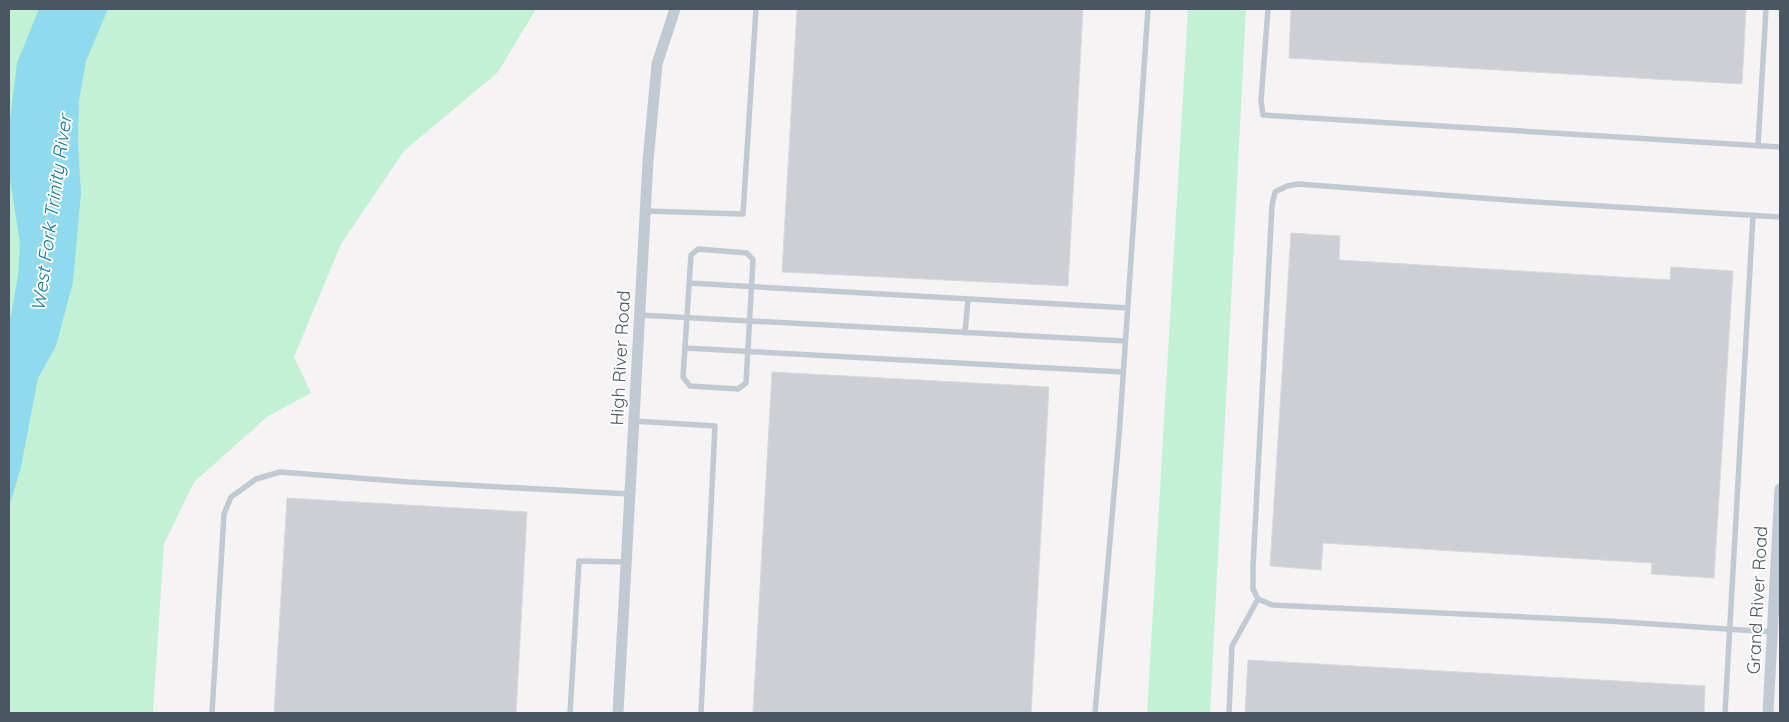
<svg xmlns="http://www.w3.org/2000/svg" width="1789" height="722" font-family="Quicksand,sans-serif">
	<rect width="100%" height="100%" fill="#f5f3f3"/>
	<!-- green -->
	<path fill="#c3f1d5" d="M9,9h527l-38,63 -94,79 -63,93 -47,113 17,36 -43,23 -74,66 -30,62 -11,169h-144z
		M1188,9h58l-36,704h-63z"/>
	<!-- water -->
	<path fill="#90daee" d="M39,9h69l-22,52 -7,39 -1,43 3,50 -8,89 -17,64 -18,32 -17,89 -12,40v-181l9,-50 2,-33 -11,-70v-45l8,-65z"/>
	<!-- building -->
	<path fill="#cdcfd5" stroke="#d7d9de" d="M797,9h286l-15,277 -286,-14z
		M1291,9h455l-4,75 -453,-26z
		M1291,233l49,3 -1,24 331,20 1,-13 62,4 -19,307 -63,-4 1,-11 -329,-20 -2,27 -51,-4z
		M772,372l277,15 -18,326h-278z
		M287,498l240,14 -11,201h-242z
		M1248,660l457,26 -1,27h-459z"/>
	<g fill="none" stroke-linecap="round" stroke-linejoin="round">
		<!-- lane -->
		<path stroke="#c1cad2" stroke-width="5.5" d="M1268,9l-7,92 2,14 517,32
			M1758,146l8,-137
			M646,211l97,3 13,-205
			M698,249l49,4 6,7 -7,123 -8,6 -48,-3 -7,-9 8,-122z
			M689,283l439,25
			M640,315l485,26
			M965,333l3,-34
			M685,348l438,24
			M634,421l81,5 -14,287
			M1772,632l-164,-11 -336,-16 -14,-6 -5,-10v-23l19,-361 3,-13 12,-6 11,-2 223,17 259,16
			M212,713l12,-199 7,-17 14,-10 11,-8 24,-7 129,10 221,12
			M570,713l9,-152 47,1
			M1095,713l24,-277 29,-427
			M1229,713l3,-67 26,-47
			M1725,713l28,-498"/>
		<!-- street -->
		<path stroke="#c1cad2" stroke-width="11" d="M618,713l30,-552 9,-97 18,-55
			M1768,713l12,-224"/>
	</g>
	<g text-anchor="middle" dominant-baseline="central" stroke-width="4" stroke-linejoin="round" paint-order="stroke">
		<!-- street labels -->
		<g font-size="18" fill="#4a5661" stroke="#fff">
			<text transform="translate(620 358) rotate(-87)">High River Road</text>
			<text transform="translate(1757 600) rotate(-87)">Grand River Road</text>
		</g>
		<!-- water labels -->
		<g font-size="19" font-style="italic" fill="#0c7c9b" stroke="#fff">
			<text transform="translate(51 213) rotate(-82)">West Fork Trinity River</text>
		</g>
	</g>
	<!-- border -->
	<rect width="1789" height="722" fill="none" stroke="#4a5661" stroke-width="20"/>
</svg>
